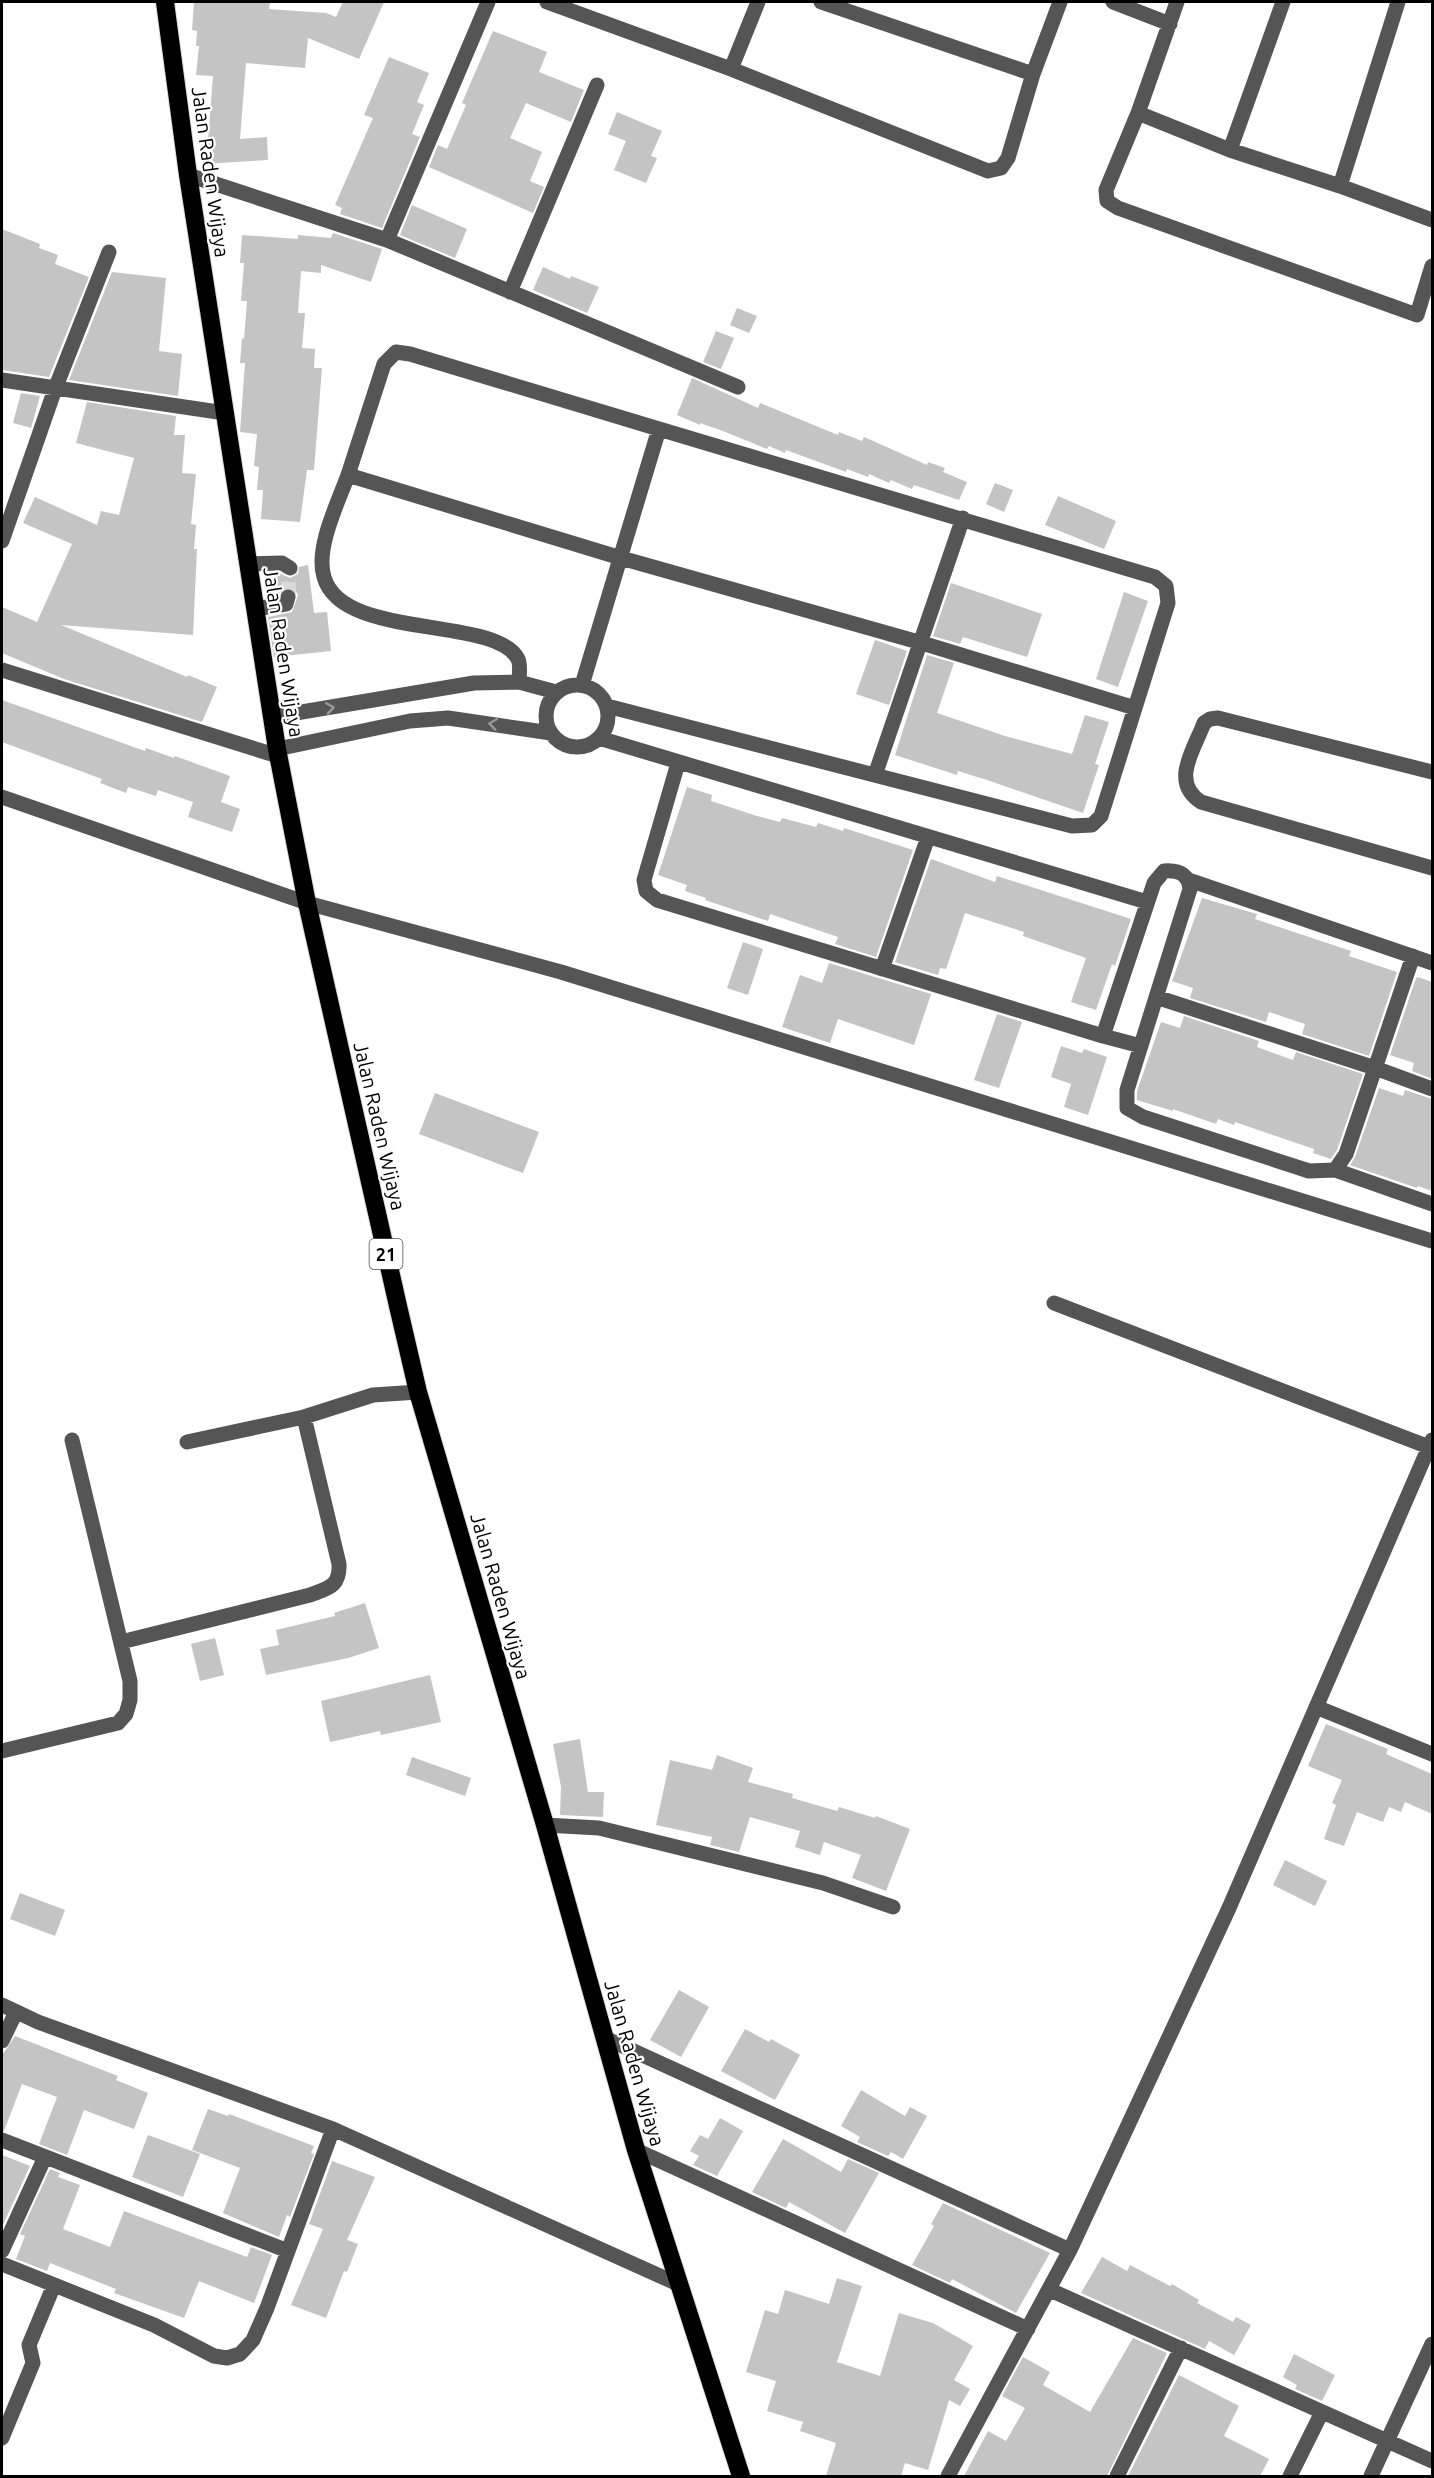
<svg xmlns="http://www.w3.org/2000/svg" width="1434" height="2478" font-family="Ubuntu,sans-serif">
	<rect width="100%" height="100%" fill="#fff"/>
	<!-- building -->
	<path fill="#c4c4c4" d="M194,2h76l-1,7 57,4 10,4 7,-15h41l-25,57 -51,-21 -3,30 -59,-5 -6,76 27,-2 1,23 -65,4 -2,-23h7l5,-65 -17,-1 3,-29h-3l1,-15 -5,-1z
		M493,31l54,21 -8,20 45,18 -13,32 -45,-19 -16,35 32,14 -12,29 14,6 -11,26 -104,-46 9,-22 9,4 19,-44 -4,-2z
		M389,57l40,16 -12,29 7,3 -12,29 8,3 -38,91 -42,-14 2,-6 -7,-3 38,-87 -9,-3z
		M617,112l45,19 -11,25 6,2 -11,25 -32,-13 12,-29 -18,-7z
		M412,205l55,24 -12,29 -55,-23z
		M2,229l38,15 -1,4 19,7 -3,9 34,13 -40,100 -47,-7z
		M333,233l49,16 -11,33 -50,-17v8l-20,-2 -3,42h7l-3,35 13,1 -1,19h8l-8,102h-7l-7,52 -39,-3 2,-29h-6l2,-23 -5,-1 3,-32 -17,-2 5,-69h-5l2,-25 2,1 3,-38h-6l3,-38h-4l2,-28 56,4v-4l33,3z
		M543,267l27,12 1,-3 28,11 -12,26 -54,-23z
		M112,272l54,6 -7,73 23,3 -4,42 -109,-16z
		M737,308l20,8 -8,17 -19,-8z
		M716,331l18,7 -13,31 -18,-7z
		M692,378l66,30 2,-5 78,32 1,-3 23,9 2,-4 63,28 1,-3 17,6 -2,4 24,10 -8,18 -45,-15 -2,4 -21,-9 -2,3 -20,-9 -1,3 -21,-8 -1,3 -60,-22 -1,3 -16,-7 -2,3 -44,-18 -23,-8v2l-23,-10z
		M21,393l19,3 -9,32 -18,-5z
		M87,402l89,14 -2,19h11l-3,38 14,1 -5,50 5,1 -2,24h3l-4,86 -132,-10 126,52 1,-2 29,12 -15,35 -138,-43 -62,-26v-46l35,15 35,-78 -49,-21 12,-26 62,28 4,-14 18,4 15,-57 -58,-15z
		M995,483l18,7 -9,22 -18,-8z
		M1058,496l58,25 -12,28 -59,-24z
		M308,565l6,48 13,-1 4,39 -57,6 -6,-40 24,-5 6,-17 -3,-5 -9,-3 -10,9 -3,-23h6l11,5 8,-4 1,-7z
		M951,583l91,31 -15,43 -64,-20 -3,7 -27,-8z
		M1124,592l24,9 -30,86 -22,-8z
		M875,640l32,11 -18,54 -33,-11z
		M927,655l27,8 -17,50 68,23 67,18 13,-39 24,7 -14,42 4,1 -16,48 -96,-33 -29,-9 -1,4 -62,-20z
		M2,700l143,51 1,-3 28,10 1,-2 55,20 -9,26 19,7 -8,23 -44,-15 5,-15 -35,-12 -2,6 -28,-9 -2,6 -26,-10 2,-4 -100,-37z
		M687,787l25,8 -1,6 46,15 23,6 2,-4 34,9 2,-4 25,8 1,-3 69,22 -37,107 -41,-13 3,-7 -68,-23 -2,7 -63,-21 1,-2 -21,-7 2,-6 -29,-10z
		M931,859l64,23 2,-6 134,43 -16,47 -3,-2 -16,46 -25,-8 15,-44 -63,-22 1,-4 -59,-19 -19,56 -6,-1 -2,7 -43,-13z
		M1202,898l55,16 -2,5 96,32 -2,5 48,16 -28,84 -67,-22 3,-10 -36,-12 -3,10 -76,-24 3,-10 -21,-7z
		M743,942l20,7 -15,46 -21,-7z
		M829,963l102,31 -17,51 -76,-26 -8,24 -48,-16 18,-52 22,8z
		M1418,977l14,5v97l-20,-8 2,-8 -24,-8 26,-77z
		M997,1014l25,8 -23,66 -25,-8z
		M1184,1016l75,25 -2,6 36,13 3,-8 67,22 -26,76 -6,9 -18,-6 1,-4 -79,-27 -1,3 -16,-6 -2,5 -43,-15v2l-36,-11v-9l24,-69 19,6z
		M1061,1046l21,7 2,-4 23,8 -19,58 -24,-8 7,-23 -20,-7z
		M1379,1088l24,8 2,-6 27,9v92l-14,-5 -1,2 -67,-23 5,-8z
		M435,1093l104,39 -16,41 -104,-39z
		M365,1603l14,45 -31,10 -82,17 -6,-26 19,-4 -3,-15 59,-14 -1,-3z
		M215,1638l9,37 -24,6 -9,-37z
		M430,1675l11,47 -60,13 -1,-4 -50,11 -9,-41z
		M1326,1724l62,25 -2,5 46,20v40l-27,-12 -4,10 -12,-5 -6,15 -26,-10 -13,34 -20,-7 12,-34 -4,-2 10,-23 -34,-14z
		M580,1739l8,53h16l-1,25 -43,-2 1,-28 -8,-43z
		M717,1755l36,13 -5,14 45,12 -1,4 45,13 2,-4 36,11 1,-2 34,13 -24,62 -34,-13 9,-23 -37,-13 -4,13 -25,-8 5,-16 -50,-14 -11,35 -29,-7 2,-8 -56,-12 14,-65 42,10z
		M412,1757l59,21 -6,18 -59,-21z
		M1285,1860l42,21 -12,25 -42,-21z
		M20,1893l45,17 -10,26 -45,-17z
		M679,1990l30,17 -28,50 -31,-17z
		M745,2029l24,13 2,-3 29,16 -25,45 -54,-29z
		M15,2036l103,40 -2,4 32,13 -14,36 -50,-19 -17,45 -28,-11 18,-47 -35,-13 -18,47 -2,-1v-75z
		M861,2090l44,26 5,-9 17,9 -24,43 -12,-7 -3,4 -31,-14 3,-5 -19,-11z
		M208,2109l20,7 1,-2 16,6 69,26 -3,7 3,1 -24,63 -3,-2 -8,22 -56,-24 17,-45 -48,-18z
		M720,2118l23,13 -26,45 -24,-11 6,-9 -9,-5 10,-16 8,4z
		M148,2135l52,19 -17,43 -51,-20z
		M783,2139l58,33 7,-13 31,14 -34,60 -56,-31 -3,6 -34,-16z
		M2,2155l28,11 -28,61z
		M332,2161l43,16 -28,63 11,4 -11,28 -3,-1 -18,47 -35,-13 32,-76 -14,-5z
		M50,2169l10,4 -2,4 22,8 -17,44 47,18 14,-36 123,46 4,-10 21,8 -18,48 -55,-22 -15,37 -70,-25 2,-4 -66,-26 -3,8 -31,-12 9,-23 -5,-2z
		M943,2203l107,50 -34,60 -64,-34 -2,4 -38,-18 22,-39 -3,-2z
		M1102,2257l25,14 3,-6 40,21 2,-2 27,16 -2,3 36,19 3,-5 15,8 -17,30 -25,-14 -4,8 -124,-56z
		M837,2278l25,8 -25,76 43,14 19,-63 34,10 40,23 -19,34 16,9 -10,17 -11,-6 -21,70 -23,-7 -4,13h-75l10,-33 -36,-12 3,-9 -36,-11 9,-30 -30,-9 19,-62 13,4 7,-24 44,14z
		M1133,2338l34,15 -60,123h-143l24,-45 18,10 19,-33 -23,-12 21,-39 27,15 -7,13 47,27z
		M1294,2354l41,21 -13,26 -27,-12 2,-4 -14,-8z
		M1179,2375l60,31 -15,30 45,23 -9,17h-132z"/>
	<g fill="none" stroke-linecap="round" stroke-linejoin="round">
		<!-- minor-tunnel -->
		<path stroke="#d9d9d9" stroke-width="15" stroke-dasharray="15 8" stroke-linecap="butt" d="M288,597l2,-29"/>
		<!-- highway casing -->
		<g stroke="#dbdbdb" stroke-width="20">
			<path id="highway" d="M165,2l23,173 89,574 30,154 91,403 20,86 127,433 91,325 105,326"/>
		</g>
		<!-- minor -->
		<path stroke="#555" stroke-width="15" d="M547,2l184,67 257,102 13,-3 7,-10 25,-84 27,-72
			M821,2l212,72
			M1113,2l57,22
			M1177,2l-39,111 -32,77 1,11 11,7 299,107 15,-49
			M731,69l27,-67
			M1138,113l92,37 110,36 92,34
			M1230,150l53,-148
			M188,175l199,65 351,147
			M1340,186l58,-184
			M387,240l101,-238
			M510,292l87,-207
			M2,380l223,33
			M659,429l-249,-75 -14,-2 -12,12 -36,111 273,83 301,85 213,65
			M348,475c-10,28 -33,73 -24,102 18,64 171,38 194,82 3,6 1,16 1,23
			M2,541l53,-152 54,-137
			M248,564l34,-1 8,5
			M255,609l31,-5 2,-7
			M2,670l276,86
			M546 716a31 31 0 1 1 62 0a31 31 0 1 1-62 0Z
			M582,685l77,-256 496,148 11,9 2,17 -67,213 -9,9 -20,1 -465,-120
			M272,717l202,-34 45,-1 37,10
			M599,738l548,164
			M277,749l133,-28 38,-3 103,15
			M678,763l-34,117 2,11 11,9 446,136 38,10
			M1432,772l-214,-54 -8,1 -6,4c-10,27 -34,59 -3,79l231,66
			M875,775l88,-257
			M2,797l305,106 254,69 871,269
			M1189,880l243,83
			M882,969l46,-132
			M1156,997l219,71 57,21
			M1103,1036l51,-153 10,-12c14,-1 24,2 26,18l-63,201v18l16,9 166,54 26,-1 97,34
			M1335,1170l11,-16 67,-198
			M1054,1303l375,144
			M187,1442l117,-25 69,-22 45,-3
			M121,1642l189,-47c18,-7 30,-8 29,-31l-35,-147
			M1316,1707l116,47
			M2,1751l116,-28 8,-9 4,-14v-19l-58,-241
			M545,1825l54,3 224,55 70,24
			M2,2005l36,17 295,107 345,155
			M605,2038l465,212
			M2,2041l14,-29
			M2,2140l286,111
			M636,2150l392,179
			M2,2251l43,-94
			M2,2264l152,61 60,31 13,2 13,-4 13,-14 14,-32 66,-179
			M1050,2290l382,171
			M2,2438l31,-75 -4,-18 25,-60
			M948,2476l122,-226 159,-342 203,-468
			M1117,2476l64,-128
			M1290,2476l32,-64
			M1371,2476l61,-132"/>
		<!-- highway -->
		<use href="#highway" stroke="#000" stroke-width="18"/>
	</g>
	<!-- one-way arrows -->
	<defs><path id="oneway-chevron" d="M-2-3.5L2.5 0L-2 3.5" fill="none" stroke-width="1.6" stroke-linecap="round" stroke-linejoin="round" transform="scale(1.5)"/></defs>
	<g stroke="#999">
		<use href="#oneway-chevron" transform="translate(330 708) rotate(-9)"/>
		<use href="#oneway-chevron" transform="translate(493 724) rotate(-172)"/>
	</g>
	<g text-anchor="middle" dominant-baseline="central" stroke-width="4.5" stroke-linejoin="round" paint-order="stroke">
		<!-- shield labels -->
		<rect fill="#fff" stroke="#4c4c4c" stroke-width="1.5" x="369.5" y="1239" width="33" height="30" rx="4.5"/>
		<g font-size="18" font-weight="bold" fill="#000">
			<text x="386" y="1254">21</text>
		</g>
		<!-- street labels -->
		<g font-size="20" fill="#000" stroke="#fff">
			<text transform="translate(211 172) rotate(82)">Jalan Raden Wijaya</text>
			<text transform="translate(284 652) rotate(81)">Jalan Raden Wijaya</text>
			<text transform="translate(380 1126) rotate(77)">Jalan Raden Wijaya</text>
			<text transform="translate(501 1596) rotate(74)">Jalan Raden Wijaya</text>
			<text transform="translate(635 2063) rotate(74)">Jalan Raden Wijaya</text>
		</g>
	</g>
	<!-- border -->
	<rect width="1434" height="2478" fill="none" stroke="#000000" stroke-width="6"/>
</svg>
